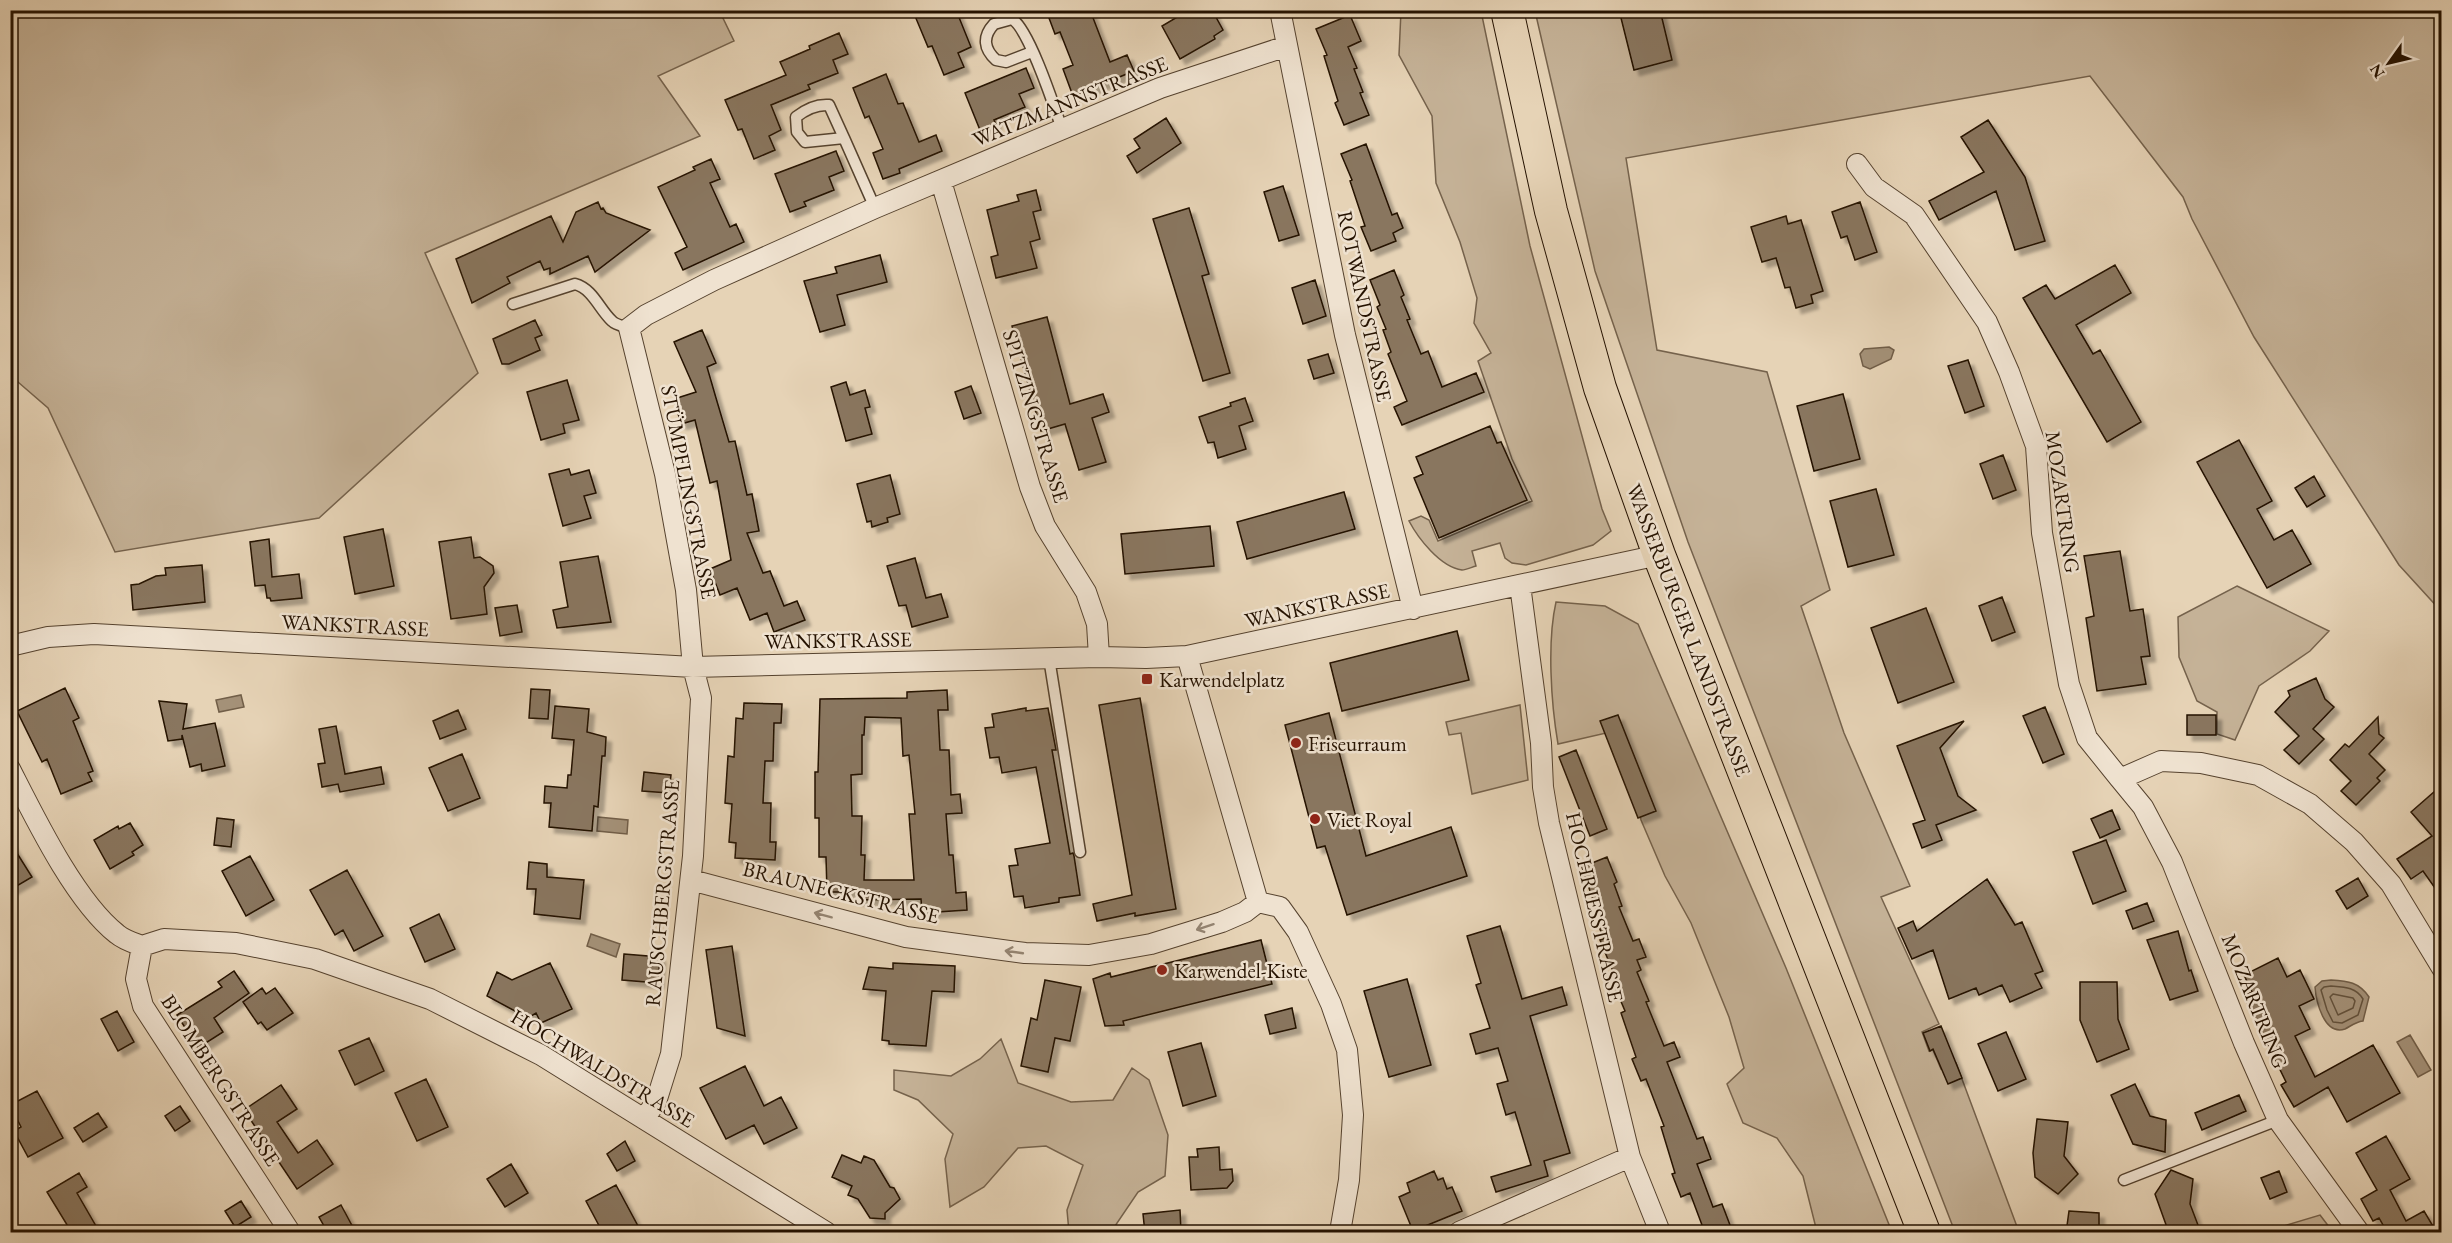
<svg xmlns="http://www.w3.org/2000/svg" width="2452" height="1243" font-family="'EB Garamond',serif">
	<defs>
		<filter id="shadow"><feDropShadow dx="5.5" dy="5.5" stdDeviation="1.5" flood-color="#0004"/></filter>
	</defs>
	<rect width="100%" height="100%" fill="#e6d3b6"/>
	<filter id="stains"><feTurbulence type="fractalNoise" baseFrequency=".00333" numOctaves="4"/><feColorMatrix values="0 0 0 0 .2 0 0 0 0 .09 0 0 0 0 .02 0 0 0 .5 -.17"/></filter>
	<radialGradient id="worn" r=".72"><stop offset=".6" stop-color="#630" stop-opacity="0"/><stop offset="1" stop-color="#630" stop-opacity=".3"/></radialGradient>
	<!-- green -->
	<path fill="#c5b297" stroke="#75624c" stroke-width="1.5" d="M11,10h708l15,31 -76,35 42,60 -275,117 53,120 -159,145 -204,34 -67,-144 -37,-32z
		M1401,11h80l49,235 72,263 9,22 -18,14 -67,20 -14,-2 -7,-5 -5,-15 -28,8 4,15c-4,1 -10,4 -14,4 -22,-3 -44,-32 -53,-49l12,-5 8,4 9,21 94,-40 -20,-42 -34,-98 13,-8 -17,-30 3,-25 -17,-56 -24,-59 -4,-67 -33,-61z
		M1535,11h906v600l-42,-46 -145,-228 -62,-118 -9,-22 -93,-121 -464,82 31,192 110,22 63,218 -29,16 43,127 66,153 -29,11 58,127 -17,8 7,19 4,-1 8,19 15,-6 63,169h-64l-267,-690 -93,-271z
		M2237,586l92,45 -19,20 -51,35 -24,54 -18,-6v-22l-20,-11 -18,-44 -1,-40z
		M1556,602l49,4 33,18 148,344 106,264h-75l-14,-56 -26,-38 -34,-15 -16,-39 17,-16 -15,-51 -38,-94 -26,-47 -24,-56 -13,-74 -22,-13 -48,11c-7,-41 -11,-102 -2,-142z
		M1520,705l8,75 -56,14 -11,-61 -12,2 -3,-13z
		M1001,1039l17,44 53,19 42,-2 19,-32 17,12 19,55 -3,41 -27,16 -27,40h-42l-2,-22 16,-45 -37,-19 -28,2 -34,39 -34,20 -5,-48 8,-25 -35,-34 -24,-10v-20l57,6 29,-17z
		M2320,1215l13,17h-69z"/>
	<!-- water -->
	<path fill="#a49178" stroke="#715e48" stroke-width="1.5" d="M1889,347l5,3 -3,9 -21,10 -7,-3 -3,-12 4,-5z
		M241,695l3,12 -25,5 -3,-12z
		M598,817l30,3 -1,14 -30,-3z
		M591,934l29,10 -4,13 -29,-11z
		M2331,980c17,1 28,2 38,17l-6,24c-8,1 -12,5 -18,8 -21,7 -29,-28 -30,-42l7,-6z
		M2410,1035l21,35 -13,7 -21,-35z"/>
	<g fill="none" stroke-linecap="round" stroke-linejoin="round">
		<!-- shore -->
		<path stroke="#64523c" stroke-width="1.5" d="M2331,986c13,1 25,1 32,13l-5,16 -16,8 -9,-1 -6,-12 -6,-20 3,-3z
			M2333,994l20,4 2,3 -2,7 -15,7 -8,-18z"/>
	</g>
	<!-- building -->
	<path fill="#89765f" stroke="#251200" stroke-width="1.5" fill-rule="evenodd" filter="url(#shadow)" d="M930,10h26l15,37 -13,6 6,14 -20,8 -12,-29 -4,1 -13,-31z
		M1046,10h44l20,52 17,-7 7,16 -61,25 -10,-27 10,-4 -13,-33 -5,2z
		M1189,10h23l11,20 -9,6 1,3 -35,20 -18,-33z
		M1619,10h41l12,50 -38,10z
		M1350,15l11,26 -13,6 9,21 -3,1 9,23 -3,1 9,22 -25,10 -9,-22 3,-2 -14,-45 3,-1 -11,-26z
		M839,33l9,21 -15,6 5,13 -30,12 2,4 -39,16 10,25 -12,6 6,14 -21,9 -12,-30 -4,1 -13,-30 61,-25 -6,-13 30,-13 -1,-3z
		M1026,68l8,20 -15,6 6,13 -31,13 2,4 -16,6 -15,-37z
		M886,74l12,30 5,-1 16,39 17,-7 6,16 -43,18 1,4 -17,6 -10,-26 10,-4 -14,-33 -4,2 -12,-30z
		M1166,118l15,25 -44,30 -10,-17 13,-8 -6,-9z
		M1988,120l37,57 20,64 -30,9 -19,-59 -57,29 -10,-19 55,-29 -23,-35z
		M1366,144l26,71 5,-2 6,15 -10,5 3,8 -25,10 -10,-24 4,-1 -15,-45 2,-1 -11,-26z
		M836,151l8,20 -15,6 5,13 -30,12 2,4 -16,6 -15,-38z
		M711,159l9,20 -10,4 20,44 6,-3 8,18 -61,28 -8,-17 12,-6 -29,-60 37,-17 -2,-3z
		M1283,186l16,49 -20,6 -15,-49z
		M1036,190l5,20 -8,2 7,27 -10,3 7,26 -41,10 -5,-21 7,-2 -11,-45 32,-9 -2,-6z
		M598,202l3,7 2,-1 3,5 44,17 -55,42 -7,-16 -38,18v-6l-6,2 -4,-9 -33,16 3,6 -38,20 -16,-44 95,-43 12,26 13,-30z
		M1860,202l17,50 -22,8 -8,-24 -6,2 -9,-26z
		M1189,208l20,66 -7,2 28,97 -27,8 -50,-162z
		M1786,216l2,8 13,-4 22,71 -12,4 2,8 -17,5 -6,-21 -5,1 -9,-30 -14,4 -11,-35z
		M880,255l7,27 -50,13 8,30 -25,7 -16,-51 33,-8 -2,-6z
		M2115,265l16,28 -55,32 17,29 7,-4 41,72 -34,20 -84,-144 23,-13 9,14z
		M1394,270l10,25 -3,2 9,22 -3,1 14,34 7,-3 14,36 34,-14 8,19 -82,33 -8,-18 13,-6 -19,-47 3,-2 -8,-22 3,-1 -9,-22 3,-2 -10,-25z
		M1315,280l11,36 -23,8 -11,-36z
		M1047,317l23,87 33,-10 6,18 -17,6 14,44 -27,8 -14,-46 -24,7 -29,-105z
		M535,320l7,15 -7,3 5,12 -31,14h-7l-9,-25z
		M702,330l14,33 -9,4 9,31 13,44 6,-1 12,54 5,-1 7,37 -12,2 16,40 7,-2 14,35 13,-5 8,19 -31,12 -7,-19 -17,7 -13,-32 -17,7 -10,-26 21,-9 -14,-79 -7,2 -15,-63 -14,4 -7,-25 22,-7 -22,-50z
		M1328,354l6,19 -20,6 -6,-19z
		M1968,360l16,46 -19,7 -17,-47z
		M567,380l12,40 -16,4 2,9 -24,7 -14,-48z
		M846,382l4,13 15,-5 5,17 -5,1 7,26 -26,7 -15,-54z
		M971,386l10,27 -17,6 -9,-27z
		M1843,394l17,65 -46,12 -17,-65z
		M1245,398l8,23 -14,5 7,23 -28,9 -4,-16 -6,1 -9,-26 32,-11 -1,-3z
		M1490,426l7,17 4,-1 26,58 -88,38 -25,-60 9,-4 -7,-17z
		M2239,440l33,61 -15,8 17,31 18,-10 19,34 -44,24 -70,-126z
		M2003,455l13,35 -23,9 -13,-35z
		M569,469l2,6 18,-5 7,23 -12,3 7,22 -28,8 -14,-52z
		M890,475l10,39 -13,4 1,4 -16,5 -1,-6 -4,1 -10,-38z
		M2314,476l11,20 -18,11 -12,-19z
		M1876,489l18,66 -46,12 -18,-66z
		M1344,492l11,37 -108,30 -10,-37z
		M1210,526l4,40 -89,8 -4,-40z
		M383,529l11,57 -39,8 -11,-57z
		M471,537l3,21 6,-1 13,9 1,7 -10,14 3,27 -36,5 -12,-77z
		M269,539l3,38 27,-3 3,24 -31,3 -1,-3h-3l-2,-13 -10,1 -5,-44z
		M2120,551l10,60 13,-2 7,47 -9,1 5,27 -49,7 -11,-73 8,-2 -10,-60z
		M598,556l13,66 -54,6 -4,-18 15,-3 -8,-45z
		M915,558l11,40 15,-4 7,23 -36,10 -6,-22 -7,1 -12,-40z
		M202,565l3,37 -72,8 -2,-25 8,-1 17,-8 10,-1 -1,-7z
		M2002,597l13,35 -23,9 -13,-35z
		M517,605l5,27 -22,4 -5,-28z
		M1926,608l28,74 -56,21 -27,-75z
		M1457,631l12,49 -127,31 -12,-48z
		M2316,678l9,21 9,8 -21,22 11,10 -25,25 -15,-14 15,-14 -24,-24 15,-16 -2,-5z
		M65,688l14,30 -6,3 20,50 -5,2 4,8 -31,13 -14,-35 -5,3 -25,-51z
		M531,689l19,1 -2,29 -19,-1z
		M947,690l1,20h-10l2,40h9l2,45 9,-1 2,19 -16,1 3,41h4l3,38 10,-1 1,18 -45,3 -1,-14 -64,1v-8h-30l-1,-35h-7v-39h-4v-46h3l2,-73 87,-1v-6zM865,717l36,1 2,38 6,-1 6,59h-6l5,66h-50l1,-25h-4l1,-39h-10l-1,-41 11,-1v-39h2z
		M1140,698l36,211 -41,7v-3l-38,8 -4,-17 39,-9 -33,-190z
		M159,701l28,3 -4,25 32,-6 10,43 -23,5 -1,-7 -11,3 -8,-32v4l-14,2z
		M744,703l38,1 -1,19h-7l-1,38h-8l-2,42h8l-1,39h6l-1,18 -40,-2 1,-15 -7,-1 3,-38 -7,-1 3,-47 6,1 2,-39 7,1z
		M555,706l34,3 -2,23 19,5 -1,19h-3l-4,51 -4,-1 -2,25 -43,-4 2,-24h-7l1,-17 22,2 1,-13h3l3,-35 -22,-2z
		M2045,707l19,47 -21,9 -20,-47z
		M1026,708v3l22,-3 8,42h-4l18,104 3,-1 1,3 6,39 -21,3v4l-34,6 -2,-12 -9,1 -5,-31 9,-1 -3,-16 35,-6 -14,-76 -34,6 -3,-16 -9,1 -5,-30 9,-1 -2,-13z
		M458,710l8,19 -26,10 -7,-18z
		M1329,713l37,143 85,-29 16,49 -120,39 -22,-69 -8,2 -32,-123z
		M1618,715l38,96 -18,7 -38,-97z
		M2187,715h29v20h-29z
		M2378,717l1,17 5,4 -15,16 16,16 -8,8 3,3 -24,24 -15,-14 10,-10 -21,-21 15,-16 4,3z
		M1964,721l-24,27 18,48 18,14 -40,15 6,15 -20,8 -9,-24 12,-4 -28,-74z
		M336,726l9,48 36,-7 3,17 -44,8 -2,-8 -16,3 -4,-23 7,-1 -6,-34z
		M1576,750l31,79 -17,7 -31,-79z
		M462,754l18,44 -32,13 -19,-43z
		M644,772l27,3 -2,18 -27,-2z
		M2442,785v113l-19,-27 -12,8 -14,-20 35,-23 -21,-24z
		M2112,810l8,19 -20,9 -9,-19z
		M217,818l17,2 -3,27 -17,-2z
		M130,823l13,22 -11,7 2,3 -24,14 -16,-29 24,-14 1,3z
		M2106,840l20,51 -33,13 -20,-52z
		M10,842l22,35 -22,13z
		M250,856l24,44 -28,16 -24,-45z
		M1607,857l10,25 -3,2 8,22 -3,1 14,34 6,-2 7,18 -9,3 4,10 -4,2 12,29 -3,1 18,44 10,-4 6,15 -13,5 30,77 6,-2 8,22 -14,5 16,43 9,-3 11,29h-28l-15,-40 -9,4 -9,-23 3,-1 -14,-46 3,-1 -18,-47 -5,2 -9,-22 4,-2 -15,-44 4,-2 -11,-26 4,-1 -18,-44 4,-1 -9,-22 3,-2 -16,-48z
		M529,862l18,2v13l37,3 -4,39 -46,-5 2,-25h-9z
		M347,870l36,66 -29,15 -11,-21 -8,5 -25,-45z
		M2358,878l10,18 -21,13 -11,-18z
		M1987,879l28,46 7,-3 21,49 -8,3 7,14 -32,14 -8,-17 -23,10 -3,-7 -27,11 -16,-49 -21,9 -14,-31 15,-7 4,10z
		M2147,903l7,18 -21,8 -7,-18z
		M439,914l16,35 -30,13 -15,-34z
		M1500,926l22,73 40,-12 5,18 -37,11 40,137 -26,8 4,15 -52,16 -5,-15 40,-12 -16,-53 -9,3 -9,-31 11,-3 -10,-33 -22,6 -6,-20 20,-6 -14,-43 5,-2 -14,-47z
		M2178,931l11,40 2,-1 7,21 -28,9 -23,-60z
		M1261,940l11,44 -149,37 1,4 -19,1 -12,-47 17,-6 1,4z
		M732,946l13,90 -28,-8 -11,-78z
		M624,954l36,3 -2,26 -36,-3z
		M2278,958l9,19 13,-7 14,29 -15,7 11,23 -15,7 20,41 58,-32 27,48 -53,29 -19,-35 -34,20 -13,-22 5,-3 -42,-86 8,-4 -8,-17z
		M550,963l22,46 -31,14 -5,-10 -8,5 -41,-22 10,-24 15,8z
		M893,963l62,3 -1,26 -22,-1 -6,55 -37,-2v-3l-7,-1 4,-49 -23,-2 6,-22 24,2z
		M234,971l15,22 -35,25 9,14 -25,16 -21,-33 45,-28 -4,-5z
		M1407,979l24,86 -42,12 -25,-86z
		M1045,980l36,7 -11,54 -15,-3 -7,34 -27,-6 10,-48 6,2z
		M2080,982h37l1,37 11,30 -32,13 -17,-42z
		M262,988l4,6 9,-6 18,25 -26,17 -6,-8 -3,2 -15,-22z
		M1292,1008l4,20 -26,6 -5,-19z
		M117,1011l17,31 -16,9 -17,-32z
		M1941,1026l21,52 -14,6 -15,-35 -3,2 -7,-18z
		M2006,1032l20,47 -28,12 -20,-47z
		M369,1038l15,33 -29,14 -16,-34z
		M1201,1043l15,53 -33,10 -15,-54z
		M745,1066l19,40 17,-9 16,31 -33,16 -10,-19 -28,14 -26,-51z
		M426,1079l22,48 -31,14 -22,-48z
		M2135,1084l15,32 16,4 -1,32 -32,-8 -22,-49z
		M281,1085l16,24 -20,13 21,31 19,-13 16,24 -36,25 -53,-79z
		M37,1091l26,47 -35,19 -14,-26 7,-4 -11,-22z
		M2239,1095l7,16 -44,19 -7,-17z
		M180,1106l10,15 -15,10 -10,-15z
		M98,1113l9,14 -24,15 -9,-14z
		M2037,1119l31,3 -4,34 14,18 -20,20 -23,-17 -2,-24z
		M2386,1136l24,43 -20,11 16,31 18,-10 13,22h-52l2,-1 -8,-14 -6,3 -12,-22 16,-9 -21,-37z
		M625,1141l10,20 -18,10 -10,-17z
		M1219,1147l1,23 12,-1 1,12 -6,7 -36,2 -2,-33h9l-1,-8z
		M842,1155l19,8 3,-7 10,4 16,27 4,1 6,11 -15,14v6l-15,-1 -12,-19 -10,-4 4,-9 -20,-9z
		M511,1164l17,29 -23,14 -18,-28z
		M2171,1170l22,9 -3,25 11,29h-32l-14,-39z
		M1434,1171l4,9 5,-2 4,11 5,-2 10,24 -49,20 -14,-34 11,-5 -3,-9z
		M2279,1171l8,21 -17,7 -9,-21z
		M79,1173l8,14 -10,6 23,40h-28l-25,-41z
		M616,1185l22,41 -13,7h-22l-17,-32z
		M241,1201l10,16 -16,10 -10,-16z
		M341,1205l15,28h-28l-9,-16z
		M1180,1210l1,22 -36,1 -2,-19z
		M2069,1211l30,2v20h-33z"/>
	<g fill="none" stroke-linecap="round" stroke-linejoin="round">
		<!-- service casing -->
		<g stroke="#55422e" stroke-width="13">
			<path id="service" d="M1032,52l-26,10 -10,-2c-12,-11 -14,-23 -2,-36l18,-5c17,10 42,87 50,110
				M844,138l-15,-33c-13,-1 -23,4 -33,12l1,15 8,10 39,-4 31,70
				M513,304l62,-20c18,5 24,25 37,37 4,4 11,5 17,7
				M1049,658l31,194
				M2124,1180l154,-60"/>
		</g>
		<!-- minor casing -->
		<g stroke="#55422e" stroke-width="22">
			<path id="minor" d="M1280,10l65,325 68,274
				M1857,164l17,23 40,28 73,107 22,50 27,74 6,87 27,151 18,54 33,41
				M941,181l89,306 15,39 41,66 11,32 2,33
				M1520,585l21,158 2,44 6,36 81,334 30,75
				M10,646l38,-9 46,-3 599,33 406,-10 47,1 41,-2 472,-101
				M1187,656l71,246
				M10,769c25,49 65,132 107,165 7,6 17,9 25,12l22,-7 72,4 79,16 115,40 111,56 285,177
				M691,880l215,57 119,16 64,2 62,-11 71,-22 23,-10 13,-10
				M1258,902l22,5 18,25 33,72 16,46 6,65 -4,65 -9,52
				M142,946l-6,33 7,27 147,226
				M644,1119l12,-17 15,-48 22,-198 8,-158 -8,-31 -7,-77 -21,-116 -36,-146 17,-13 68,-35 161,-72 285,-120 127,-42
				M1459,1232l171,-75
				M2359,1232l-81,-112 -34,-77 -72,-181 -29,-55 -23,-28 41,-18 40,2 57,12 52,29 44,38 37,42 51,84"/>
		</g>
		<!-- primary casing -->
		<g stroke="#251200" stroke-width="34">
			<path id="primary" d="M1507,10l44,201 49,177 59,167 265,677"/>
		</g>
		<!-- service -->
		<use href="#service" stroke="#efe2d0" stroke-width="10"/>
		<!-- minor -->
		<use href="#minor" stroke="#efe2d0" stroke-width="20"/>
		<!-- primary -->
		<use href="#primary" stroke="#e6d3b6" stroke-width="32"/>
	</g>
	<!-- one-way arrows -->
	<defs><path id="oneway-shaft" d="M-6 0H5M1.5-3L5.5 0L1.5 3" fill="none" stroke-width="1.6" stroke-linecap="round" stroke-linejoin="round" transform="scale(1.5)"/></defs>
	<g stroke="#948472">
		<use href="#oneway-shaft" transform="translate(823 915) rotate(-165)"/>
		<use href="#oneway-shaft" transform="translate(1205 927) rotate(162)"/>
		<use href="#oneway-shaft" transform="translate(1014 952) rotate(-172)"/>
	</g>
	<!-- markers -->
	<g fill="#8f2418" stroke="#efe2d0" stroke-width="2">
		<rect x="1141" y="673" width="12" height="12" rx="3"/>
		<circle cx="1296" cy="743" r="6"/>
		<circle cx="1315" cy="819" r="6"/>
		<circle cx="1162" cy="970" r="6"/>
	</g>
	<g text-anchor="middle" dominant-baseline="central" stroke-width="5" stroke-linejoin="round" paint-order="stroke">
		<!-- street labels -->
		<g font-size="21" fill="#251200" stroke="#efe2d0">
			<text transform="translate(1070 101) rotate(-22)">WATZMANNSTRASSE</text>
			<text transform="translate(1365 306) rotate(78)">ROTWANDSTRASSE</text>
			<text transform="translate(1036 416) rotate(73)">SPITZINGSTRASSE</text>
			<text transform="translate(689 492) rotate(79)">STÜMPFLINGSTRASSE</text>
			<text transform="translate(2063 502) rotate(82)">MOZARTRING</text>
			<text transform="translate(1317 605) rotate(-12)">WANKSTRASSE</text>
			<text transform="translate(355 625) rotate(3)">WANKSTRASSE</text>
			<text transform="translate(1689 630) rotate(69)">WASSERBURGER LANDSTRASSE</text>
			<text transform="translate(838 640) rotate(-1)">WANKSTRASSE</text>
			<text transform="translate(841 892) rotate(14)">BRAUNECKSTRASSE</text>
			<text transform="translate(662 893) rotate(-85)">RAUSCHBERGSTRASSE</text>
			<text transform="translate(1595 907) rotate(77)">HOCHRIESSTRASSE</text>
			<text transform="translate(2255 1001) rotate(68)">MOZARTRING</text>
			<text transform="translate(603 1068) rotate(31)">HOCHWALDSTRASSE</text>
			<text transform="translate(221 1080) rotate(57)">BLOMBERGSTRASSE</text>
		</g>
		<!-- poi labels -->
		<g font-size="21" fill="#251200" stroke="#efe2d0" text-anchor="start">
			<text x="1159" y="679">Karwendelplatz</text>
			<text x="1308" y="743">Friseurraum</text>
			<text x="1327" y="819">Viet Royal</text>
			<text x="1174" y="970">Karwendel-Kiste</text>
		</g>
	</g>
	<!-- margin -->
	<rect width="2452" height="1243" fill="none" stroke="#e6d3b6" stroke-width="36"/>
	<rect x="12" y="12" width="2428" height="1219" fill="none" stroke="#251200" stroke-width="3"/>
	<rect x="18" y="18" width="2416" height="1207" fill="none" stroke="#251200" stroke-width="1.5"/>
	<!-- north arrow -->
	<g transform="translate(2389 63) rotate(236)" stroke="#efe2d0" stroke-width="4.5" paint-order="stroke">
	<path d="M0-4.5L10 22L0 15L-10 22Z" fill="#251200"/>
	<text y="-9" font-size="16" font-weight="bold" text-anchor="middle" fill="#251200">N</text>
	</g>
	<rect width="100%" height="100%" filter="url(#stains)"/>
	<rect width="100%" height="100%" fill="url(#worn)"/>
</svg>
